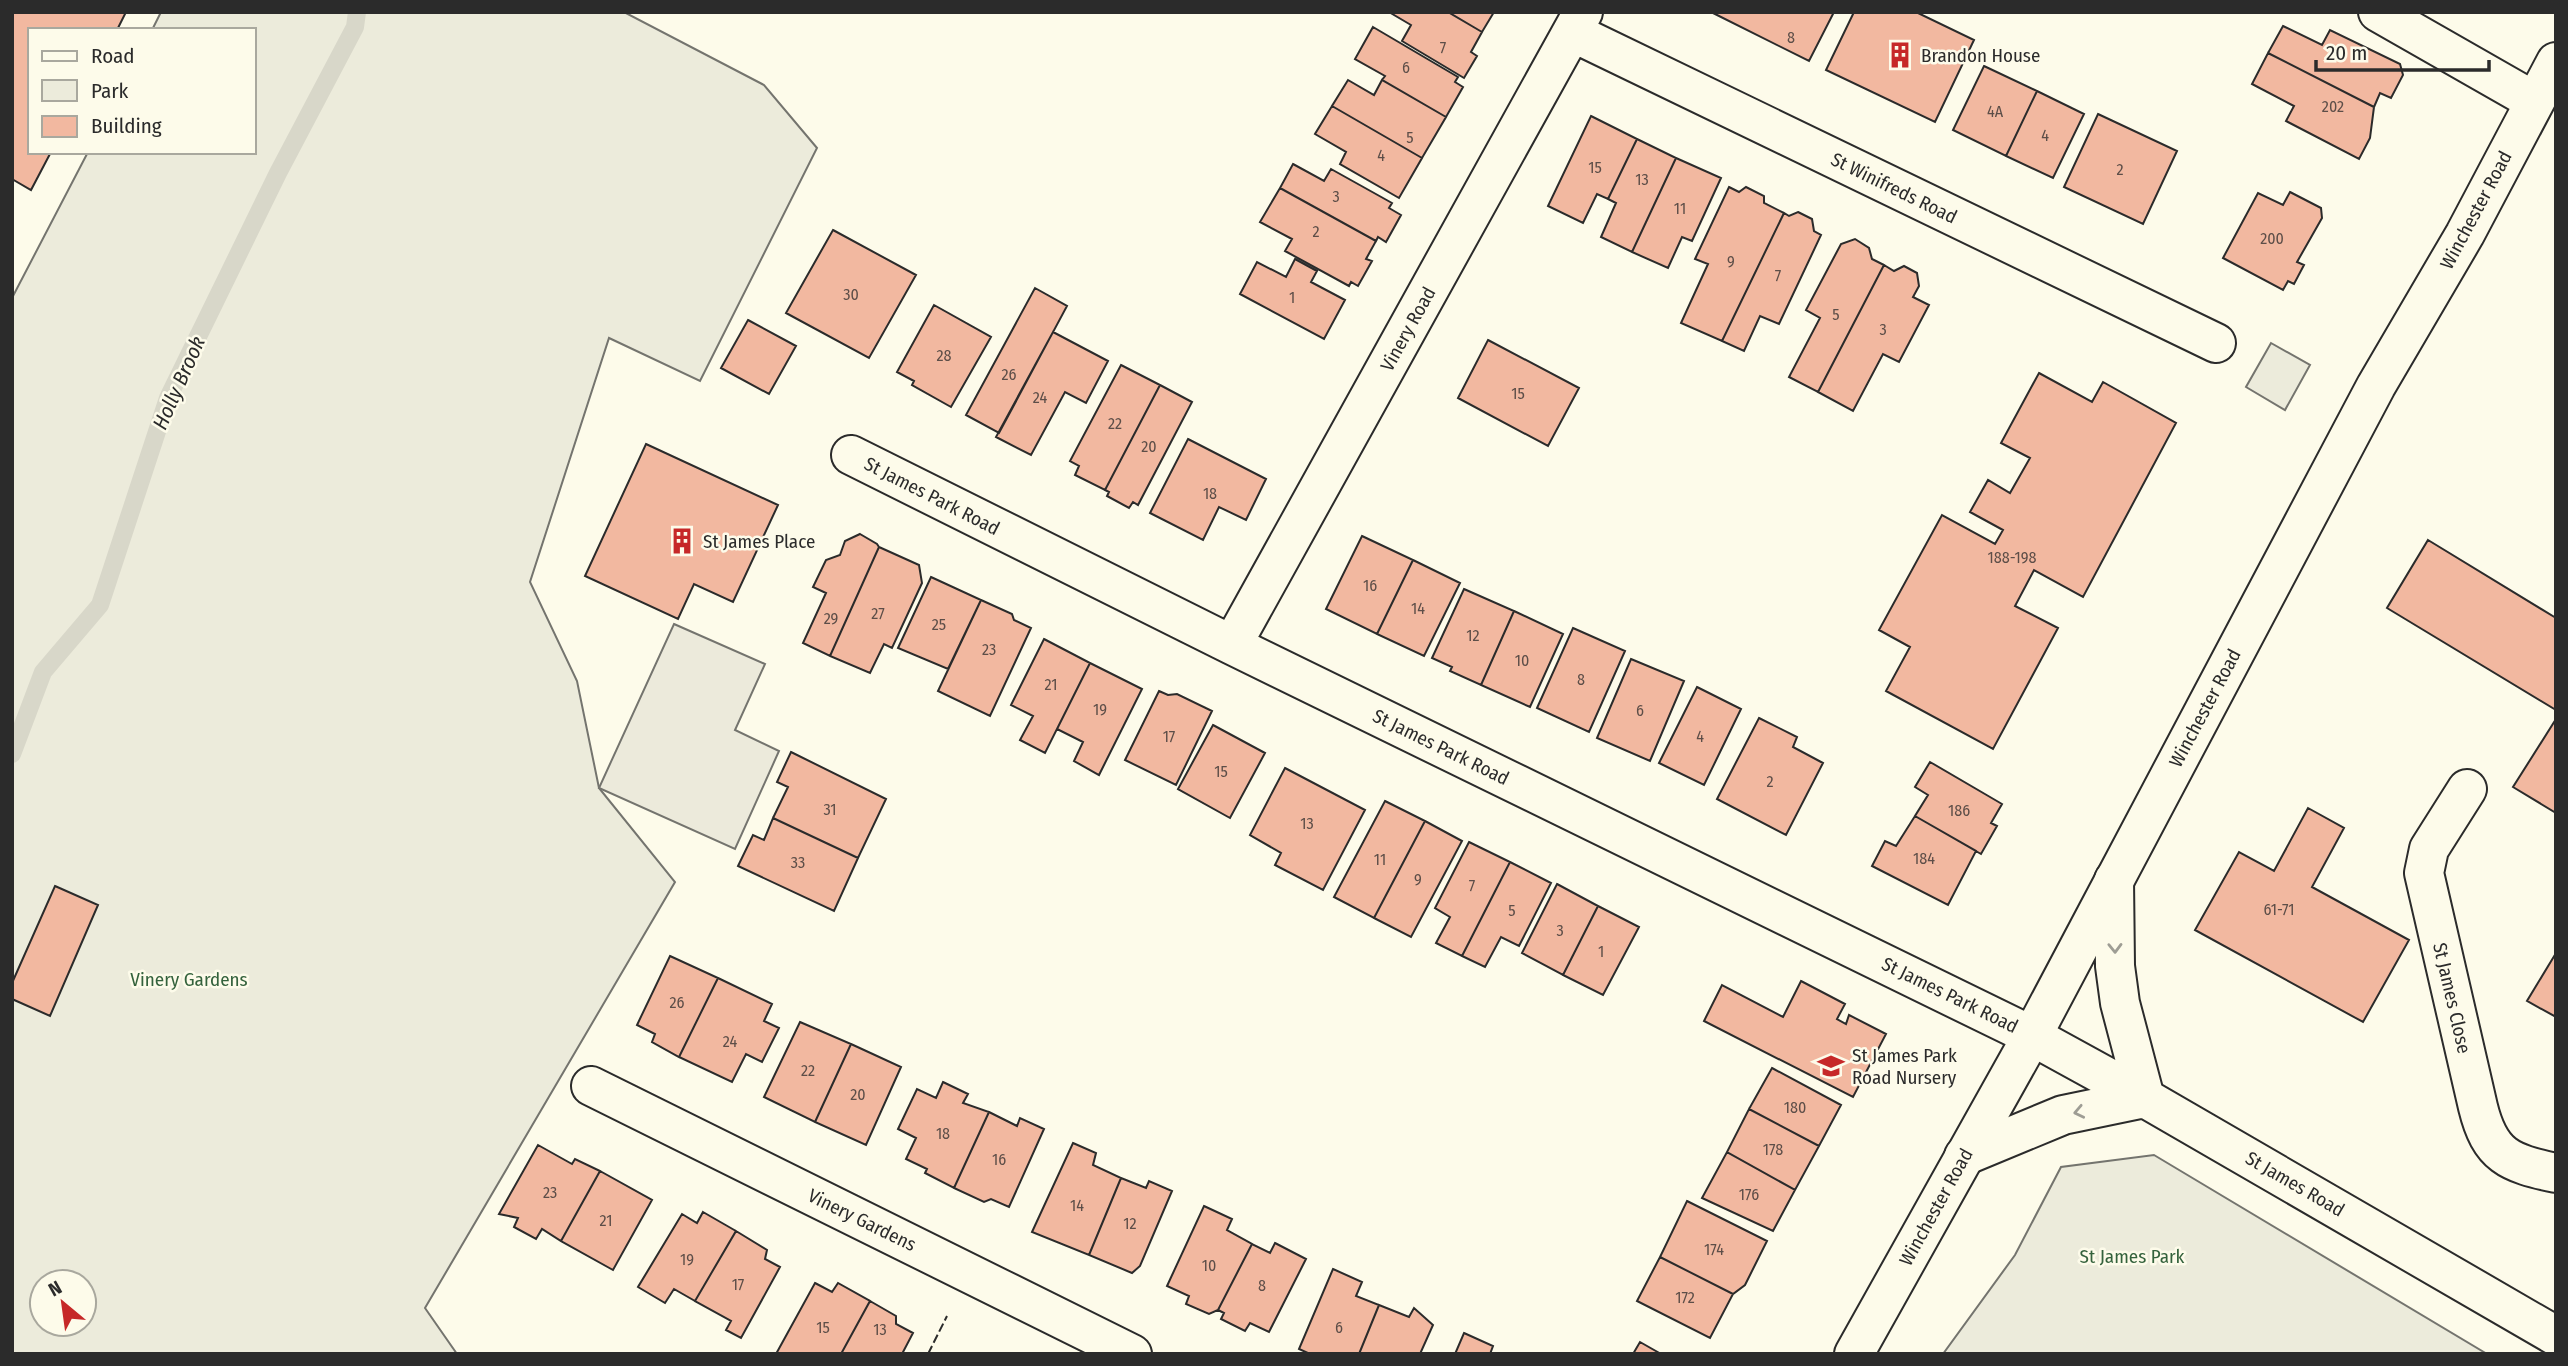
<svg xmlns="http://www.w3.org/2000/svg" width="2568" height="1366" font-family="'Fira Sans Condensed',sans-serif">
	<rect width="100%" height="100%" fill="#fdfbea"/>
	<!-- green -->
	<path fill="#ecebdb" stroke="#74746e" stroke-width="2" fill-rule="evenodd" d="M161,12h463l140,73 53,63 -117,233 -91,-43 -79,244 47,99 22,107 76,94 -250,426 32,46h-445v-1056l76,-146h166v-122h-102zM42,1282h42v42h-42z
		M2271,343l39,22 -25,45 -39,-23z
		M2154,1155l333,199h-544l72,-99 46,-88z"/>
	<!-- parking -->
	<path fill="#eceadb" stroke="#74746e" stroke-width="2" d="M674,624l91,40 -30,66 44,21 -44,98 -136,-61z"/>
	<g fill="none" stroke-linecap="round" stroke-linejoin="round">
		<!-- stream -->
		<path stroke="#d8d7c9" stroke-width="18" d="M12,754l31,-82 57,-67 68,-207 110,-225 77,-146 2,-15"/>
	</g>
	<!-- building -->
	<path fill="#f2b8a0" stroke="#2b2b2b" stroke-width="2" d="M12,12h114l-9,18h-87v122h21l-20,38 -19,-11z
		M1389,12h59l34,20 -11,20 6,4 -13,22 -62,-37 9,-16z
		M1448,12h46l-12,20z
		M1711,12h123l-25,49z
		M1854,12h62l58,28 -39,82 -109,-52z
		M2283,26l39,19 8,-15 70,34 3,11 -12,23 -11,-5 -6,14 -106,-54z
		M1373,27l85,50 -3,5 8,5 -17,30 -64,-37 3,-4 -30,-17z
		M2268,53l106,54 -4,31 -11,21 -73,-38 8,-15 -42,-22z
		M1984,66l53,25 -31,65 -53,-26z
		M1348,80l26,15 8,-15 64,37 -24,41 -90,-52z
		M2037,91l47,23 -31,64 -47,-22z
		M1332,106l90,52 -23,40 -59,-34 6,-12 -31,-18z
		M2098,114l79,37 -34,73 -79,-37z
		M1591,116l46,23 -29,60 -11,-5 -14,29 -35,-17z
		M1637,139l39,19 -44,94 -31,-15 15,-34 -8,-4z
		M1676,158l45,20 -29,63 -10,-4 -14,31 -36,-16z
		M1293,164l31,17 7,-12 61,34 -3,5 12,7 -15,27 -8,-5 -2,4 -96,-53z
		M1729,187l10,5 7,-5 18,9v7l20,10 -62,128 -41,-18 27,-59 -13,-5z
		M1280,188l96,53 -10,18 6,2 -14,25 -7,-4 -2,4 -64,-35 7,-12 -32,-17z
		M2290,192l31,16 1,10 -25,44 7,3 -10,19 -6,-3 -5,9 -60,-32 35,-65 25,12z
		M1798,212l14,7 2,12 7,4 -42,89 -19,-8 -16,35 -22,-10 62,-128 5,3z
		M833,230l83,45 -47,83 -83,-45z
		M1855,239l14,9 3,11 12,6 -66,127 -29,-15 31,-59 -14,-8 35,-66z
		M1295,259l22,12 -6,11 34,18 -21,39 -84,-45 17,-32 29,15z
		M1884,265l10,6 10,-5 13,7 2,13 -6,11 16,8 -30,57 -16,-8 -30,57 -35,-19z
		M1035,288l32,18 -68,127 -33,-18z
		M934,305l57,32 -40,70 -39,-22 2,-4 -17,-9z
		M748,320l48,26 -27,48 -48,-26z
		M1053,332l55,29 -22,42 -21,-11 -34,63 -35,-18z
		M1488,340l91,48 -31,58 -90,-48z
		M1121,365l39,20 -55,105 -30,-15 4,-9 -9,-5z
		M2039,373l53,29 11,-20 73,41 -93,174 -49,-27 -19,36 43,22 -65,121 -107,-58 24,-44 -31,-17 63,-115 53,29 8,-14 -33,-18 18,-32 22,13 20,-35 -29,-15z
		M1160,385l32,17 -54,103 -5,-3 -4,6 -22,-12 2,-4 -4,-2z
		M1188,439l78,40 -20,41 -27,-13 -16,33 -53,-27z
		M646,444l132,61 -45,97 -39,-18 -16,35 -93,-43z
		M860,534l17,10 2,3 -49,109 -27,-13 23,-50 -13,-6 13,-27 14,-5 5,-14z
		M1362,536l51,24 -36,74 -51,-25z
		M2428,540l128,78v92l-169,-102z
		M879,547l40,18 3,18 -30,65 -8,-4 -14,29 -40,-17z
		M1413,560l47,23 -36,73 -47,-22z
		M931,577l50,23 -33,69 -50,-21z
		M1464,589l50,22 -33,74 -31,-14 2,-4 -20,-9z
		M981,600l31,14 2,6 17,8 -41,88 -52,-25z
		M1514,611l49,23 -33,73 -49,-22z
		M1573,628l52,23 -36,81 -52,-24z
		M1044,639l46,24 -45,90 -25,-13 13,-24 -22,-11z
		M1631,659l53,22 -34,80 -53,-23z
		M1090,663l52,26 -43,86 -25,-14 9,-19 -26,-13z
		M1697,687l44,22 -37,76 -45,-22z
		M1159,691l9,4 9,-1 35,17 -36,74 -51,-25z
		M1759,718l38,19 -4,10 30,16 -37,72 -69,-36z
		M2556,719v94l-43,-26z
		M1213,725l52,28 -35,65 -52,-29z
		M791,752l95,47 -28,59 -85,-40 15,-31 -11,-5z
		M1930,762l72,42 -11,19 6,3 -16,28 -66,-38 13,-21 -13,-8z
		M1285,768l80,42 -42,80 -48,-25 6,-12 -31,-18z
		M1385,801l40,20 -51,97 -40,-21z
		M2308,808l36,20 -32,59 97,53 -46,82 -168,-92 44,-78 35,19z
		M1915,816l61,35 -28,54 -76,-39 13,-25 11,5z
		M773,818l85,40 -24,53 -96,-45 15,-31 11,5z
		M1425,821l37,20 -51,96 -37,-19z
		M1469,842l41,20 -48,94 -26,-13 14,-26 -15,-9z
		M1510,862l41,21 -32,63 -18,-9 -16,30 -23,-11z
		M1557,884l41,22 -35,69 -41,-22z
		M55,886l43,19 -48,111 -38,-17v-16z
		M1598,906l41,21 -36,68 -40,-20z
		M2556,953v64l-29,-16z
		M670,956l48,22 -39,79 -27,-15 3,-8 -18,-9z
		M718,978l54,26 -8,17 15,7 -17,34 -16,-8 -14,28 -53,-25z
		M1801,981l44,23 -8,15 9,5 3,-9 37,19 -33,63 -149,-76 18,-36 61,32z
		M800,1022l51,22 -36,78 -51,-25z
		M851,1044l50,23 -35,78 -51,-23z
		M1772,1068l69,37 -22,41 -70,-37z
		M943,1082l25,12 -5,9 26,9 -35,76 -29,-15 2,-4 -21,-10 10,-21 -18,-9 19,-40 19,9z
		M1749,1109l70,37 -24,44 -68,-38z
		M989,1112l28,14 3,-8 24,11 -35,78 -18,-8 -7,3 -30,-14z
		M1073,1143l23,10 -3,12 28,13 -32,77 -57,-23z
		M538,1145l34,19 3,-5 25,12 -39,70 -19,-12 -6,10 -22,-12 4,-9 -19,-4z
		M1727,1152l68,38 -22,41 -71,-33z
		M600,1171l52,29 -39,70 -52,-29z
		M1121,1178l25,10 3,-7 23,10 -32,75 -8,7 -43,-18z
		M1687,1201l80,40 -22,44 -12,9 -73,-37z
		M1204,1206l28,13 -5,11 25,14 -34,66 -9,4 -23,-10 3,-8 -22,-10z
		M703,1212l33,19 -41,70 -21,-12 -9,14 -27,-16 44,-73 15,9z
		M736,1231l31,19 -2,9 15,8 -39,71 -15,-8 5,-9 -36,-20z
		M1275,1243l31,16 -37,73 -19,-9 -5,8 -24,-12 3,-6 -6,-3 34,-66 18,9z
		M1660,1257l73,37 -23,44 -73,-37z
		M1333,1269l29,13 -6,14 23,9 -20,49h-49l-11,-5z
		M815,1283l17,9 6,-9 32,18 -29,53h-65z
		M870,1301l26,15v8l17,9 -11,21h-61z
		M1379,1305l30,12 5,-9 19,17 -13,29h-61z
		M1464,1333l29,13 -3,8h-35z
		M1640,1342l21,12h-28z"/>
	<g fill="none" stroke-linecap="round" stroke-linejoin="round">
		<!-- minor casing -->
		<g stroke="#2b2b2b" stroke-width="42">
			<path id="minor" d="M2378,12l156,89
				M1572,32l644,311
				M851,455l381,190 800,391 113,62 411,238
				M1232,645l351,-633
				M2467,789l-38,60 -5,24 54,234c12,49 31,56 78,66
				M2114,880l1,86 5,37 25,95
				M591,1086l541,268
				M1964,1156l99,-41 82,-17"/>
		</g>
		<!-- major casing -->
		<g stroke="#2b2b2b" stroke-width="42">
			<path id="major" d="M1854,1354l178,-318 344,-650 89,-152 91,-172"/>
		</g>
		<!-- minor -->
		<use href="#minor" stroke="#fdfbea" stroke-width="38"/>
		<!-- major -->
		<use href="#major" stroke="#fdfbea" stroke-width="38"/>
		<!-- fence -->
		<path stroke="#2b2b2b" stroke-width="2" stroke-dasharray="9 3.5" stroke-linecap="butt" d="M928,1354l19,-38"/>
	</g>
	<!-- one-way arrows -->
	<defs><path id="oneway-chevron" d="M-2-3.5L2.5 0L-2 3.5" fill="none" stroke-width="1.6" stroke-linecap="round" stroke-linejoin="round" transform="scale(1.75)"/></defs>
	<g stroke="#9e9d94">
		<use href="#oneway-chevron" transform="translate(2115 948) rotate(89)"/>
		<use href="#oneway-chevron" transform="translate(2079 1112) rotate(168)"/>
	</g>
	<!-- icons -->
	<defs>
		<g id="building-bare" transform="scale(2.1)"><path d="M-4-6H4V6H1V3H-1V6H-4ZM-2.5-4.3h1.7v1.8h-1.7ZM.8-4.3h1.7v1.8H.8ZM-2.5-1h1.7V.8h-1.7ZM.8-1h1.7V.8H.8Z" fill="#c62828" stroke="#fdfbea" stroke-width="2.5" paint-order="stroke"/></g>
		<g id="school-bare" transform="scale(2.1)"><path d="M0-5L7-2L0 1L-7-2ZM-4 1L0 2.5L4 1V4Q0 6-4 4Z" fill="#c62828" stroke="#fdfbea" stroke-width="2.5" paint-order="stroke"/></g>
	</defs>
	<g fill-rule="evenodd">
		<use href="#building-bare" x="1900" y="55"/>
		<use href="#building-bare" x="682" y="541"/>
		<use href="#school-bare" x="1831" y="1066"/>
	</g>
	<g text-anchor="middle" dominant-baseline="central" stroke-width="5" stroke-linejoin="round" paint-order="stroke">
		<!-- number labels -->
		<g font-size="16" fill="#5d4e48">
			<text x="1791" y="37">8</text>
			<text x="1443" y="47">7</text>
			<text x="1406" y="67">6</text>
			<text x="2333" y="106">202</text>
			<text x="1995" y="111">4A</text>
			<text x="2045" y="135">4</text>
			<text x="1410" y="137">5</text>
			<text x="1381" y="155">4</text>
			<text x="1595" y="167">15</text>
			<text x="2120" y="169">2</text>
			<text x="1642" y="179">13</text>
			<text x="1336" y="196">3</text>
			<text x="1680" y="208">11</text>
			<text x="1316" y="231">2</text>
			<text x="2272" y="238">200</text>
			<text x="1731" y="261">9</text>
			<text x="1778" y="275">7</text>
			<text x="851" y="294">30</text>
			<text x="1292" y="297">1</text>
			<text x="1836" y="314">5</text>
			<text x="1883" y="329">3</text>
			<text x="944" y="355">28</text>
			<text x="1009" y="374">26</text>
			<text x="1518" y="393">15</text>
			<text x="1040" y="397">24</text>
			<text x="1115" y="423">22</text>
			<text x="1149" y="446">20</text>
			<text x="1210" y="493">18</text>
			<text x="2012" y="557">188-198</text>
			<text x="1370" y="585">16</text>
			<text x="1418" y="608">14</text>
			<text x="878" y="613">27</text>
			<text x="831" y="618">29</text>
			<text x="939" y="624">25</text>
			<text x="1473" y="635">12</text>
			<text x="989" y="649">23</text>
			<text x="1522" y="660">10</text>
			<text x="1581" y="679">8</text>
			<text x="1051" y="684">21</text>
			<text x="1100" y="709">19</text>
			<text x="1640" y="710">6</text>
			<text x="1169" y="736">17</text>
			<text x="1700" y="736">4</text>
			<text x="1221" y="771">15</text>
			<text x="1770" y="781">2</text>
			<text x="830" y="809">31</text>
			<text x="1959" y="810">186</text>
			<text x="1307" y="823">13</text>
			<text x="1924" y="858">184</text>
			<text x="1380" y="859">11</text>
			<text x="798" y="862">33</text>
			<text x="1418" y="879">9</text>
			<text x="1472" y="885">7</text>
			<text x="2279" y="909">61-71</text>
			<text x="1512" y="910">5</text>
			<text x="1560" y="930">3</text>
			<text x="1601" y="951">1</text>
			<text x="677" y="1002">26</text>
			<text x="730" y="1041">24</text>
			<text x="808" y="1070">22</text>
			<text x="858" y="1094">20</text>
			<text x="1795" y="1107">180</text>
			<text x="943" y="1133">18</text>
			<text x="1773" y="1149">178</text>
			<text x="999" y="1159">16</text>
			<text x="550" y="1192">23</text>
			<text x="1749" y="1194">176</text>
			<text x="1077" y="1205">14</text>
			<text x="606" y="1220">21</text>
			<text x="1130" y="1223">12</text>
			<text x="1714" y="1249">174</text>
			<text x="687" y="1259">19</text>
			<text x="1209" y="1265">10</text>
			<text x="738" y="1284">17</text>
			<text x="1262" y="1285">8</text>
			<text x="1685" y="1297">172</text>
			<text x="823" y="1327">15</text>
			<text x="1339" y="1327">6</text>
			<text x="880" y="1329">13</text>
		</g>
		<!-- poi labels -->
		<g font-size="19" fill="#2b2b2b" stroke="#fdfbea" text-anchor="start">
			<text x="1921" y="55">Brandon House</text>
			<text x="703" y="541">St James Place</text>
			<text x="1852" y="1055">St James Park<tspan x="1852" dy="22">Road Nursery</tspan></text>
		</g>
		<!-- street labels -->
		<g font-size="19" fill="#2b2b2b" stroke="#fdfbea">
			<text transform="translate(1894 188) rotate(26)">St Winifreds Road</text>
			<text transform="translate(2476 210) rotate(-62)">Winchester Road</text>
			<text transform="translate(1408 329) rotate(-61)">Vinery Road</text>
			<text transform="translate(932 496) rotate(27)">St James Park Road</text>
			<text transform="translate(2205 708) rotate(-62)">Winchester Road</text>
			<text transform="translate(1441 747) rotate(26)">St James Park Road</text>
			<text transform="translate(1950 995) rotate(26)">St James Park Road</text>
			<text transform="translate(2452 998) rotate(77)">St James Close</text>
			<text transform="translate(2295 1184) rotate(30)">St James Road</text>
			<text transform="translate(1936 1207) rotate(-61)">Winchester Road</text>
			<text transform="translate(862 1220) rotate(26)">Vinery Gardens</text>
		</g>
		<!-- park labels -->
		<g font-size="19" fill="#34623c" stroke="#fdfbea">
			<text x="189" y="979">Vinery Gardens</text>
			<text x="2132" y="1256">St James Park</text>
		</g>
		<!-- water labels -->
		<g font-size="21" font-style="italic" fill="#2b2b2b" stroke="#fdfbea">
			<text transform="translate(179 383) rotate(-66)">Holly Brook</text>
		</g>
	</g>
	<!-- border -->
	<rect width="2568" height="1366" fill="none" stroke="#2b2b2b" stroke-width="28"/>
	<!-- legend -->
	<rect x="28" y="28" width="228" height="126" fill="#fdfbea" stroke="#a9a89e" stroke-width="2"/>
	<rect x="42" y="51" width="35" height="10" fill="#fdfbea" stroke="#a9a89e" stroke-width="2"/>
	<text x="91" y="63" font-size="21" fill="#2b2b2b">Road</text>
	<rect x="42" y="80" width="35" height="21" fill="#ecebdb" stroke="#a9a89e" stroke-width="2"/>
	<text x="91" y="98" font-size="21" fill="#2b2b2b">Park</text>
	<rect x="42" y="116" width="35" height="21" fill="#f2b8a0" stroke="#a9a89e" stroke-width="2"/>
	<text x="91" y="133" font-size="21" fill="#2b2b2b">Building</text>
	<!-- north arrow -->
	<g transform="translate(63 1303) rotate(331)"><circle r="33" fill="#fdfbea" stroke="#a9a89e" stroke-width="2"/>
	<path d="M0-5L12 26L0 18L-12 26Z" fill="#c62828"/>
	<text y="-10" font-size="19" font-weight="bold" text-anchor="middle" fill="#2b2b2b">N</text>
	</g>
	<!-- scale -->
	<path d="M2316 60v10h173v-10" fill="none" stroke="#2b2b2b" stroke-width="3.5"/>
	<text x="2326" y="60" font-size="21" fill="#2b2b2b" stroke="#fdfbea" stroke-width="5" paint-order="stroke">20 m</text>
</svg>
